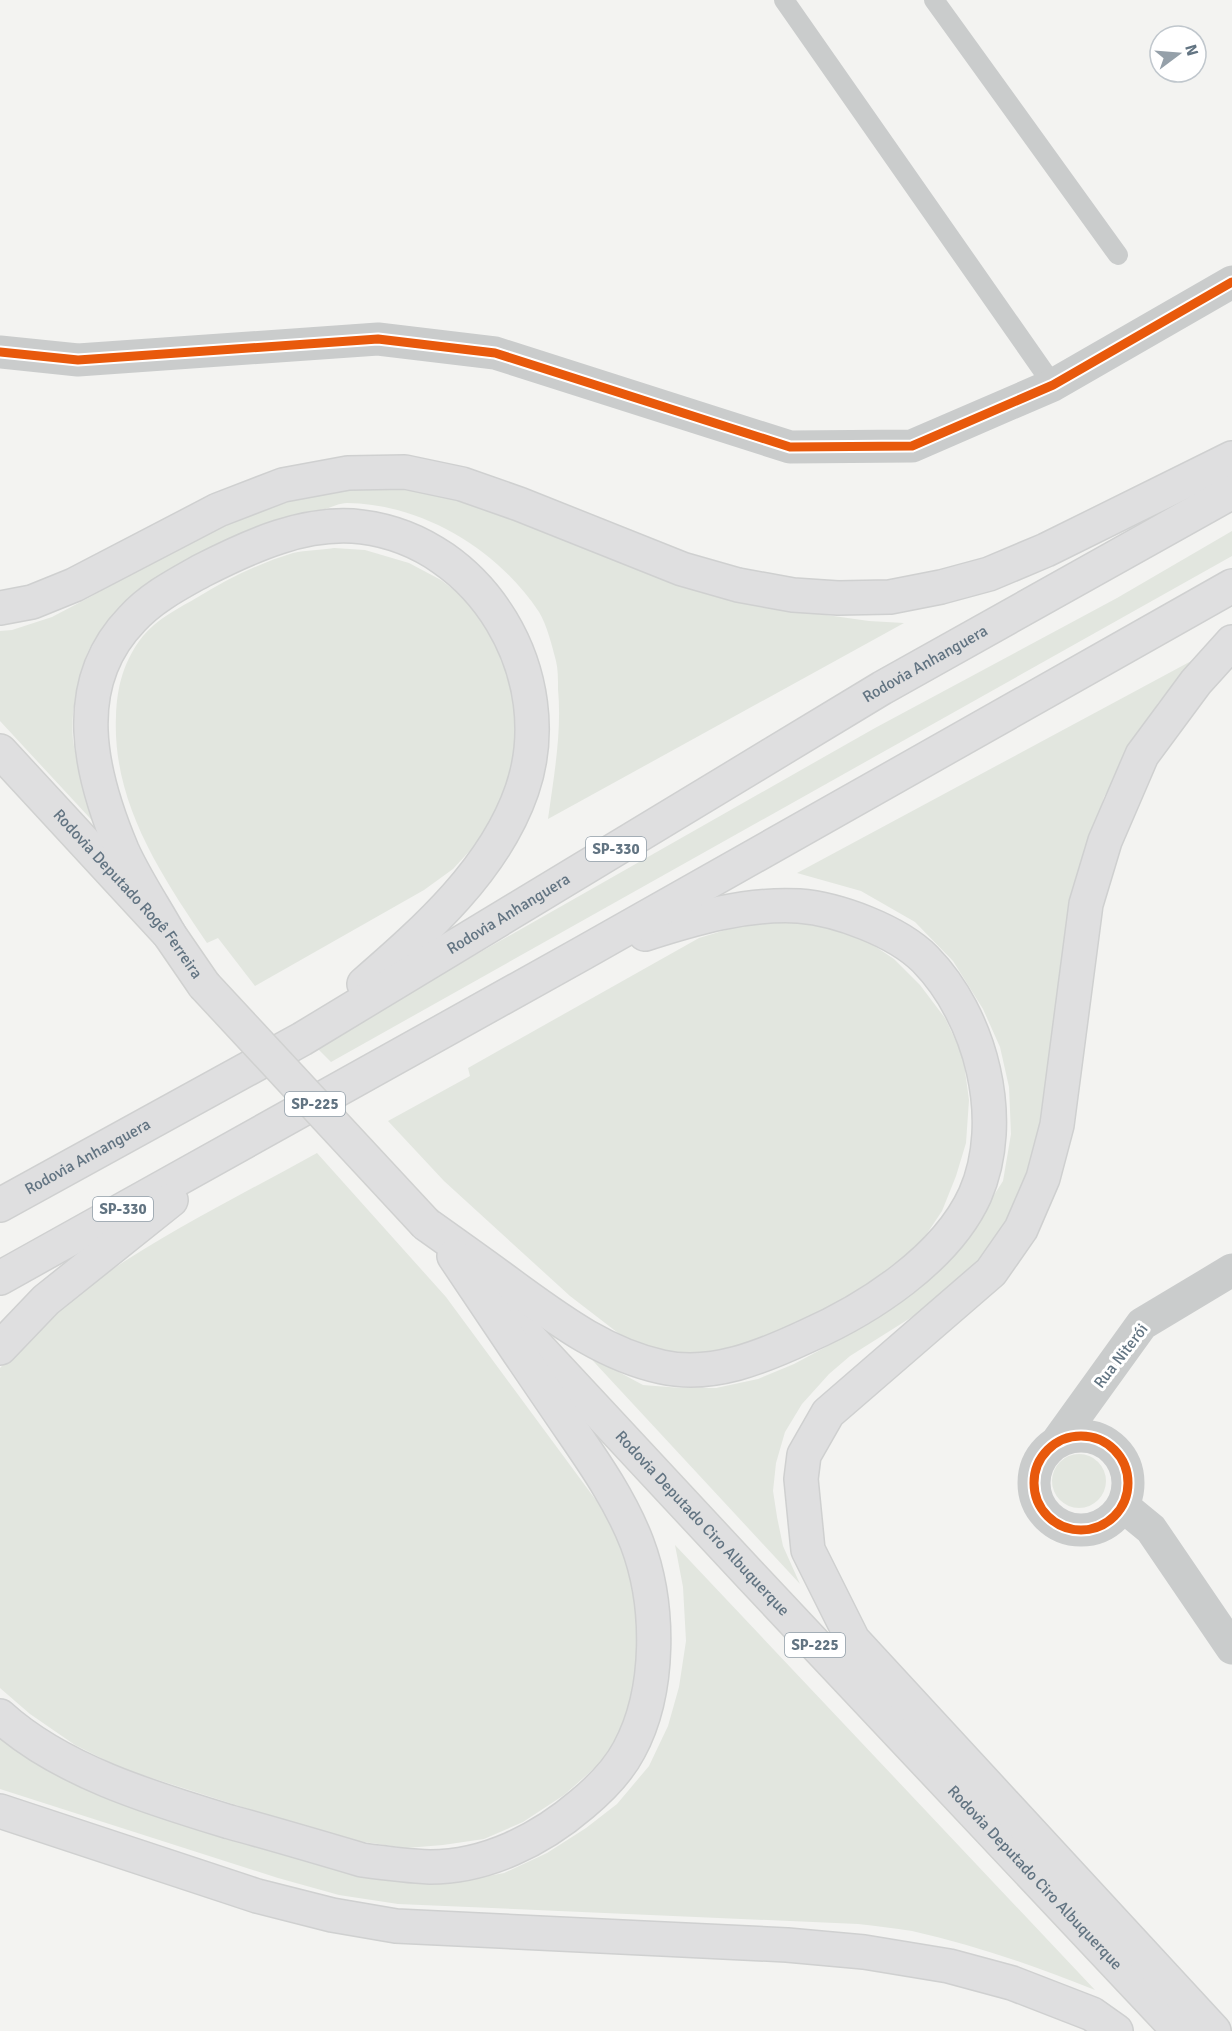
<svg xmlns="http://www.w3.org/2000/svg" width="1232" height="2031" font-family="Signika,sans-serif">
	<rect width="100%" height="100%" fill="#f3f3f1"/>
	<!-- green -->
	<path fill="#e2e6df" d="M354,483l86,9 48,16 206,81 40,13 135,19 35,2 -356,196c6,-44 14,-87 10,-130 0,-10 0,-20 -2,-28 -4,-15 -9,-36 -17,-49 -41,-62 -116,-108 -192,-109 -7,0 -15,4 -22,6 -36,9 -67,23 -100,39 -54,24 -102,42 -133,96 -13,22 -22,71 -19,96 4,29 18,61 27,89l-100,-108v-90l12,-1 40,-13 40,-21 94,-56 94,-42z
		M1232,531v25l-901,506 -16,-16 560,-318 242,-130z
		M334,548l31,2 44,13 32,17 27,21 26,32 24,72 -6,71 -19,43 -18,26 -22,24 -29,21 -169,96 -37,-48 -11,5c-46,-68 -95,-141 -91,-227 1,-30 8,-56 27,-80 14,-17 36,-28 55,-39 29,-18 62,-34 95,-44 13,-3 28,-3 41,-5z
		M1195,659l-37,44 -26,44 -28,50 -12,41 -58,337 -50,85 -61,50 -73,46 -21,18 -27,30 -17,28 -9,31 -3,28 4,26 6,29 17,38 -218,-235 33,21 28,15 38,3h35l42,-9 36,-15 43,-23 69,-45 72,-76 25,-39 8,-47 -2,-47 -9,-40 -17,-38 -30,-48 -38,-39 -54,-31 -64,-18z
		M777,921h35l40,10 42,28 26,26 25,33 18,38 6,44 -3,43 -10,33 -14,35 -20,30 -32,28 -61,40 -51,27 -71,22 -39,-4 -46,-18 -52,-40 -126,-115 -56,-60 82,-45 -2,-8 231,-130 40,-12z
		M317,1153l129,144 155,210 24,36 14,49 -1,93 -15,45 -24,34 -35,31 -41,27 -39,17 -41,6 -37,3 -49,-7 -50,-13 -186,-60 -46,-23 -45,-31 -30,-26v-320c23,-25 45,-50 72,-70 75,-57 162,-99 245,-145z
		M1052 1481a27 27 0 1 1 54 0a27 27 0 1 1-54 0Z
		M675,1545l420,445c-60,-24 -120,-45 -183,-59 -18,-3 -36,-5 -54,-7l-460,-20 -59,-9 -61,-17 -278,-89v-54l106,60 86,33 95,28 86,21 47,6 42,-2 42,-8 43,-20 39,-25 31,-24 32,-38 19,-40 11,-39 7,-46 -3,-54z"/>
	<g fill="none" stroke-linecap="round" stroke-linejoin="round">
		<!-- primary casing -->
		<g stroke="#d0d1d0" stroke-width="36">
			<g id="primary">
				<path id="s1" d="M0,751l169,183 35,51"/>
				<path id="s2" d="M495,1301l257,276 427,454"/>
			</g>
		</g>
		<!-- motorway casing -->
		<g stroke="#cfd0d0" stroke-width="36">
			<g id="motorway">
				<path d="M0,608l32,-6 42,-17 144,-75 65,-25 65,-12 57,-1 57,12 57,20 163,65 56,16 55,10 45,3 52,-1 51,-10 48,-13 57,-24 186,-92"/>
				<path d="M169,934c-15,-27 -34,-55 -47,-84 -32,-76 -54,-165 10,-231 19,-21 44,-34 69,-48 49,-25 105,-51 161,-44 120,15 199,149 160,263 -27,79 -96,140 -158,194"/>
				<path id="s3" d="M0,1205l302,-166 580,-351 350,-196"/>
				<path d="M426,1224c31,22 62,44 93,67 44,32 88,64 143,76 50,11 100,-10 145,-31 61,-27 139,-77 168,-141 33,-75 6,-179 -50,-236 -28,-28 -87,-50 -126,-53 -53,-3 -104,12 -154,28"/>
				<path d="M0,1278l583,-325 649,-367"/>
				<path d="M0,1348l46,-48 125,-100"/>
				<path d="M0,1716c60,55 154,83 230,106 44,12 88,25 132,38 22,3 45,6 68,7 56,0 110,-27 152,-63 18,-15 36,-33 47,-54 32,-59 31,-146 8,-207 -19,-49 -50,-90 -79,-133 -35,-51 -70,-103 -104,-154"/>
				<path d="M0,1811l257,85 75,19 64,11 391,19 77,7 85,14 63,17 80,31 24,17"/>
				<path d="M1214,2031l-361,-391 -45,-90 -7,-71 3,-24 24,-42 163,-141 30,-43 22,-51 14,-53 29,-221 19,-63 37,-86 54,-73 36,-40"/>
			</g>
		</g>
		<!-- service -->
		<path stroke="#cacccc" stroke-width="20" d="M784,0l269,385
			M934,0l184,255"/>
		<!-- minor -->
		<path stroke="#cacccc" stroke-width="33" d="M0,352l78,8 300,-21 117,14 295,94 122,-1 141,-61 179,-103
			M1034 1483a47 47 0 1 1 94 0a47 47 0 1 1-94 0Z
			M1057,1442l85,-118 90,-54
			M1123,1506l28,23 81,119"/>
		<!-- primary -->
		<use href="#primary" stroke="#dfdfe0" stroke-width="33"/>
		<!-- motorway -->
		<use href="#motorway" stroke="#dfdfe0" stroke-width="33"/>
		<!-- primary-bridge casing -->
		<g stroke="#d0d1d0" stroke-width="36" stroke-linecap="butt">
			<path id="primary-bridge" d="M204,985l222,239"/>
		</g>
		<!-- primary-bridge -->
		<use href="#primary-bridge" stroke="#dfdfe0" stroke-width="33"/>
		<!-- cycleway casing -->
		<g stroke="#fff" stroke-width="13">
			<path id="cycleway" d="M0,352l78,8 300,-21 117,14 295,94 122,-1 141,-61 179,-103
				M1034 1483a47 47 0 1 1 94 0a47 47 0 1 1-94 0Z"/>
		</g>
		<!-- cycleway -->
		<use href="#cycleway" stroke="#e8590c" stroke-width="9"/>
	</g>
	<g text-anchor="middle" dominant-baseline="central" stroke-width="6" stroke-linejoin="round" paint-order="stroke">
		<!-- shield labels -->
		<g fill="#fff" stroke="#919ea8" stroke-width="1.5">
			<rect x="586" y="837" width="60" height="24" rx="4.5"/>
			<rect x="285" y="1092" width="60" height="24" rx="4.5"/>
			<rect x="93" y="1197" width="60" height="24" rx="4.5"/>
			<rect x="785" y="1633" width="60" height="24" rx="4.5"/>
		</g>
		<g font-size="15" font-weight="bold" fill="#627482">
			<text x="616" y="849">SP-330</text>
			<text x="315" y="1104">SP-225</text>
			<text x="123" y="1209">SP-330</text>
			<text x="815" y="1645">SP-225</text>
		</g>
		<!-- street labels -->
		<g font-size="16" fill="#627482" stroke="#fff">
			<text stroke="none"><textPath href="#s3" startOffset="1072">Rodovia Anhanguera</textPath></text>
			<text stroke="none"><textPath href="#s1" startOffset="192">Rodovia Deputado Rogê Ferreira</textPath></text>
			<text stroke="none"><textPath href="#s3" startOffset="586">Rodovia Anhanguera</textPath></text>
			<text stroke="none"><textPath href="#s3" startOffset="100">Rodovia Anhanguera</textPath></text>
			<text transform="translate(1121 1356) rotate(-52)">Rua Niterói</text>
			<text stroke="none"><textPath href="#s2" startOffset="304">Rodovia Deputado Ciro Albuquerque</textPath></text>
			<text stroke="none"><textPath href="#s2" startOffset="790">Rodovia Deputado Ciro Albuquerque</textPath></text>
		</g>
	</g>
	<!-- north arrow -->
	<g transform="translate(1178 54) rotate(74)"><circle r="28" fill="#ffffff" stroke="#c0c7cd" stroke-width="1.5"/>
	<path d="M0-4.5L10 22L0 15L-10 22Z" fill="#95a0a9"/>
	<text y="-9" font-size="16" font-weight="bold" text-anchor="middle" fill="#627482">N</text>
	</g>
</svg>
